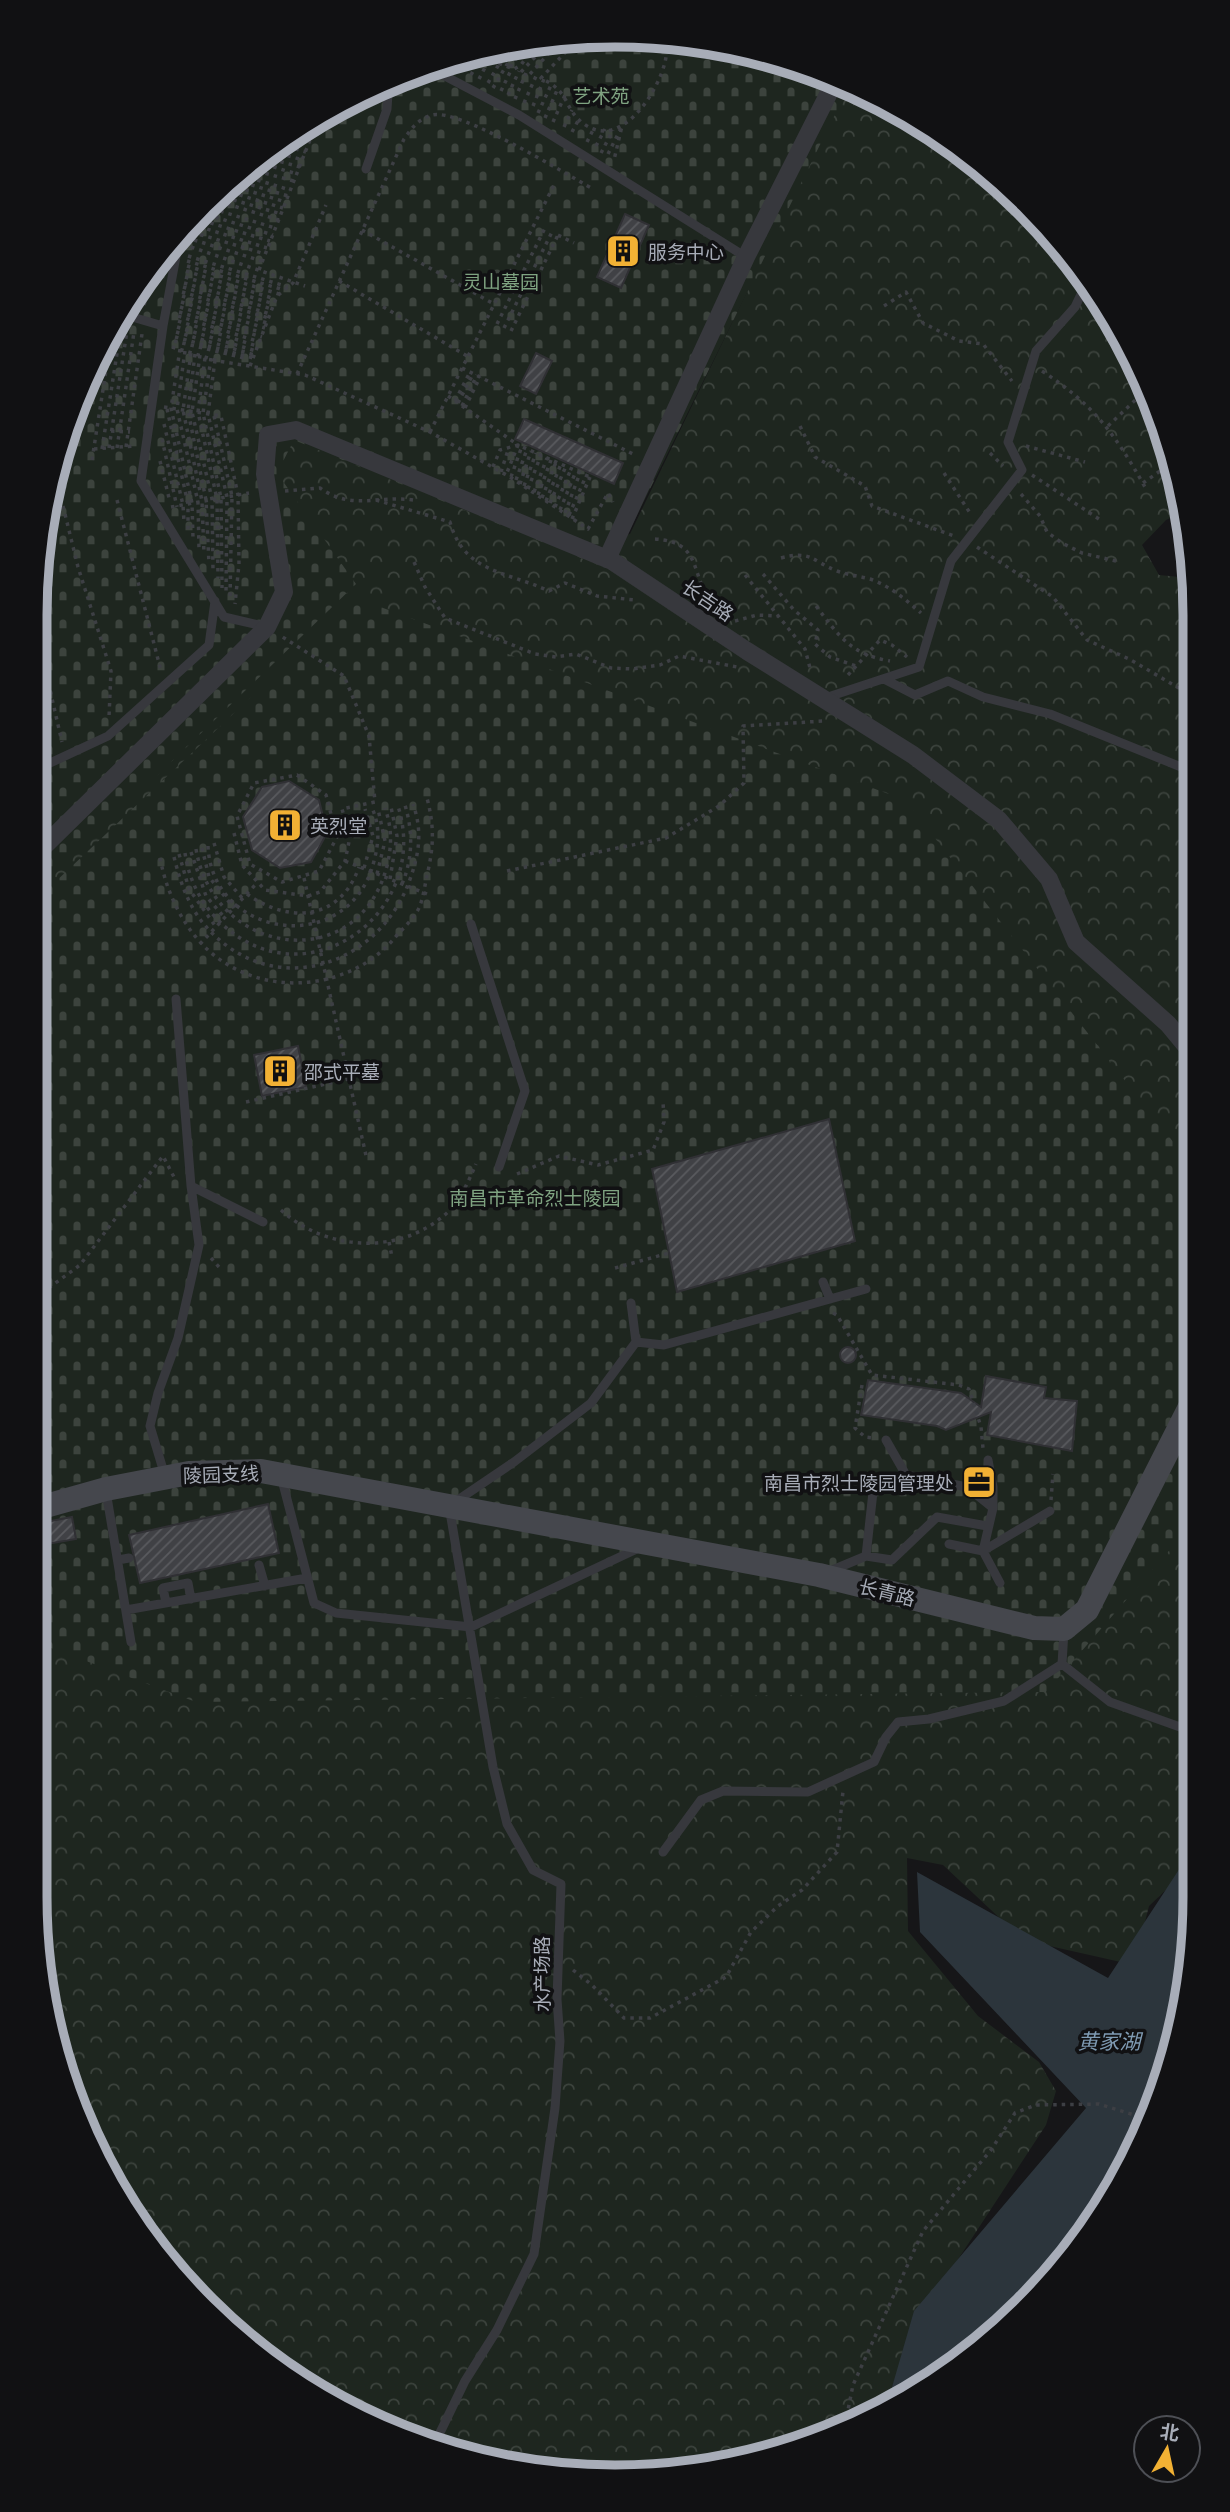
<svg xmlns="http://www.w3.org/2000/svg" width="1230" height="2512" font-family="Barlow,'Noto Sans SC',sans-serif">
	<defs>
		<pattern id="forest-crowns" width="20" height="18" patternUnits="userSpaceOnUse" patternTransform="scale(1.75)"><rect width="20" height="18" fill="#1e261f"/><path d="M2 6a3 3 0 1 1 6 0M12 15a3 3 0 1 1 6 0" fill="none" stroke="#3c433d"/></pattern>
		<pattern id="cemetery-stones" width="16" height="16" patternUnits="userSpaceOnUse" patternTransform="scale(1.75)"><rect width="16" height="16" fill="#1e261f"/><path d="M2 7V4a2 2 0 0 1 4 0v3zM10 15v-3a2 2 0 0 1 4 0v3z" fill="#3c433d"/></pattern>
		<pattern id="building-hatch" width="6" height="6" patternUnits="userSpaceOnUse" patternTransform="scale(1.75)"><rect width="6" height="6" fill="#404145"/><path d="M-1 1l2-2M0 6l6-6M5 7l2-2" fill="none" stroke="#595a5e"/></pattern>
	</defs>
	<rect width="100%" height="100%" fill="#161618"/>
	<!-- forest -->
	<path fill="url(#forest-crowns)" d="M847,85l121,70 107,107 76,131 32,119 -17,8 -24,25 17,30 31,3 5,1284 -46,44 -15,59 -111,-25 -80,-75 -36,-7 1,73 70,85 61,46 17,29 -10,34 -127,194 -36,91 -11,7 -181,55 -190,-6 -108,-33 -100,-54 -138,-129 -89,-166 -31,-187v-1045l190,-440 362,130 43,-8z"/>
	<!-- cemetery -->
	<path fill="url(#cemetery-stones)" d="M615,35l114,11 108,33 12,7 -239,484 -316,-130 -17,33 79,111 -321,309v-278l11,-114 33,-108 54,-101 72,-87 88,-72 100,-54 109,-33z
		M356,598l549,202 287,366 2,356 -148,170 -850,10 -161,-60v-741z"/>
	<!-- water -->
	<path fill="#2c353c" d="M1195,1845v52l-11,114 -33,108 -100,161 -83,77 -82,51 28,-97 172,-203 -166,-176 -3,-60 191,106z"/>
	<!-- building -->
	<path fill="url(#building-hatch)" stroke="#303034" stroke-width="2" d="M625,214l24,11 -28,63 -24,-11z
		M536,353l16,8 -16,33 -16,-8z
		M524,419l99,44 -9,21 -99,-45z
		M289,781l30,19 8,33 -16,29 -31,6 -28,-18 -9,-33 19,-30z
		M298,1046l8,41 -44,9 -8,-41z
		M829,1119l26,122 -178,51 -25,-123z
		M840 1355a8 8 0 1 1 16 0a8 8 0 1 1-16 0Z
		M986,1376l60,11 -2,11 33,3 -5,50 -85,-16 4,-23 -45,18 -9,-4 -76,-11 7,-35 93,13 20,14z
		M268,1504l11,49 -139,30 -11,-48z
		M72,1517l4,22 -41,7v-22z"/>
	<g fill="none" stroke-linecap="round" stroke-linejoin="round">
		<!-- path -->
		<path stroke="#3d3f44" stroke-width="3.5" stroke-dasharray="3.5 5" stroke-linecap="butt" d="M578,39l-37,39c31,15 22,31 43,46 37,27 74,-32 81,-62 2,-7 1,-15 2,-22
			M488,51l7,11 19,7 7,-4 15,-22
			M494,60l10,-14
			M510,67l16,-23
			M465,68l7,-13
			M521,72l28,-30
			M530,74l31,-34
			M471,75l12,-23
			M479,79l12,-23
			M488,83l22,-38
			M493,88l26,-44
			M501,91l11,-23
			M508,95l11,-24
			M515,99l11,-26
			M524,103l12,-27
			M533,106l11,-27
			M538,113l14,-30
			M545,118l13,-30
			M553,122l12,-27
			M305,126l10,3
			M564,127l8,-17
			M295,131l17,5
			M572,132l7,-13
			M287,137l22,6
			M587,142l7,-14
			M279,144l27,8
			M596,146l9,-17
			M271,151l32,9
			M601,153l12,-23
			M608,154l14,-28 -8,34
			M264,157l36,10
			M257,162l40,12
			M249,169l45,12
			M241,175l49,15
			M235,180l53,16
			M229,185l57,17
			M223,190l60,18
			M217,195l64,19
			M211,199l68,21
			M204,206l71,22
			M199,212l74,23
			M194,218l76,23
			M191,224l76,24
			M362,230l132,74
			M192,232l73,22
			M558,235l16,8
			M194,240l68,21
			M191,247l114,39
			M188,256l100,31
			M187,261l97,29
			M187,266l92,28
			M259,270l58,-148 -3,-1
			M186,271l89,28
			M185,277l89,27
			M339,281l128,75
			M184,283l88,26
			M183,287l87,27
			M182,292l87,26
			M182,296l85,27
			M131,302l4,-12
			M181,302l84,26
			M137,305l9,-28
			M144,305l14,-43
			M884,306l22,-14 17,31 36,18 24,3 29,37
			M180,307l83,26
			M179,312l83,25
			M178,316l82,26
			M178,321l79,25
			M497,324l48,-96
			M177,327l79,24
			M504,328l48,-96
			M511,331l47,-96
			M176,332l79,23
			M175,337l78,21
			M1120,340l-6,8 18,12
			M174,341l74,18
			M172,347l46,14 87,14 125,57 80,45 78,52 20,-36 5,9
			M180,349l-9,59 21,95 1,35
			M185,351l-8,58 21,93 1,47
			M191,353l-8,57 19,91 2,53
			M195,354l-7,57 18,89 3,64
			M200,355l-8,57 20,87 1,72
			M205,358l-7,54 19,87 1,79
			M211,358l-8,55 18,85 1,90
			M215,360l-7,54 19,83 -1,96
			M250,366l27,-70 16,-13 33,-78
			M462,368l173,87
			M1042,371c52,34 73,63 103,116
			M297,374l107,-235c8,-11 14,-20 28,-24 27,-7 132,58 161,74
			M448,396l70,49 -12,30
			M455,401l15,-29
			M458,403l15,-29
			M462,406l15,-31
			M164,407l57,9 17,79 1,69 -4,40
			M465,408l15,-31
			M167,409l21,95v28
			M214,416l18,80 -2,102
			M164,424l19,81 1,17
			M800,426l15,31 50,29 7,20 82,30
			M1108,426l40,-38
			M111,431l19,1
			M430,432l124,-247
			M162,439l15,68
			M1026,446l59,16
			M126,447l16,-113
			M109,448l18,-117
			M117,448l17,-116
			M94,449l40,-3
			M102,449l19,-121
			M990,453l13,13
			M92,460l20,-128
			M160,461l9,37
			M493,467l7,-17 18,-5 74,33
			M501,472l8,-25
			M944,473l26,40
			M1032,475l67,44
			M511,477l11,-31
			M516,480l11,-31
			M1143,483l27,-19
			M520,484l11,-33
			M524,486l12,-33
			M528,489l13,-34
			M285,491l35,-3c33,23 56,7 93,12
			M534,492l13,-34
			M1021,494l19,22 7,16 15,11 20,10 38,9
			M538,495l13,-35
			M542,498l14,-36
			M117,500l44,171
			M376,500l74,22c14,51 56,49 99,69l16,-8 32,13 38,4
			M546,501l15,-37
			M550,503l16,-37
			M63,506l15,61 33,104 -2,46
			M171,507l78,-14
			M555,507l16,-38
			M560,510l16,-39
			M565,513l15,-40
			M569,515l17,-39
			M572,519l18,-42
			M655,539c49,3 34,37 58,65
			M977,547l76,50 34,43 42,19 62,36
			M781,558c30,-8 31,3 56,13 11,4 22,5 33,8 20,7 35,20 51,34
			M414,562l11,25 20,31 90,36 21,3 20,-3 35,14 22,1 27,-4 19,-9 58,11
			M763,574l31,36 24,20 -3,14 15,13 26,9
			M745,575l60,74 5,19
			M816,606c24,31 34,48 74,55
			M735,621l22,-6 21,1
			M35,625l27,117
			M848,675l32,-35 12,5 15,12
			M297,775l29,20 11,42 -18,34 -37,11 -32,-18 -13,-48 17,-33z
			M234,833l8,32 23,25 43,6 12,-4 25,-31 5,-24 -8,-28 33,-7 -6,-66 -25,-60 -63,-40
			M214,843l10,34 19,22
			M208,846c4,94 142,112 166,15 5,-19 6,-35 -2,-53
			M202,848l7,29 25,31
			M196,849c18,108 162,128 191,17 5,-21 5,-38 -2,-58
			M191,852l15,44 18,21
			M185,853c4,27 16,51 36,70 85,81 211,-10 177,-117
			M179,854l10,35 27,38
			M174,857c7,28 16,54 37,75 67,68 167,33 198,-50 10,-27 14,-50 4,-78
			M160,858c6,31 19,61 41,85 51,55 142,52 191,-2 9,-11 21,-21 27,-33 5,-12 6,-25 9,-37 6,-27 6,-46 -1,-73
			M345,861l82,33
			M364,868l9,-32 -8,-27
			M507,871l159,-33 53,-32 25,-23 -1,-57 81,-5
			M377,874l8,-33 -7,-32
			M304,878l63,282
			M390,879l7,-43 -6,-29
			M402,884c11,-26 11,-52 3,-79
			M247,894c42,30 93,27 112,-27
			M200,944l57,-61
			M318,1067l4,17
			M307,1069l16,-3
			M246,1102l102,-23
			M517,1174l42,-18 39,9 55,-15 11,-28 -1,-21
			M281,1210c46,42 121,46 168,1 12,-12 20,-31 27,-47
			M389,1242l3,15
			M211,1258l8,9
			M615,1268l54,-15
			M35,1298l45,-33 83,-109 12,23
			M833,1313l4,2 35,60 87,10 10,4 12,38 2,21
			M862,1385l-7,43 10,9 8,1
			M1051,1500l2,-26
			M573,1970l19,15 32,33h26l76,-41 25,-45 27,-26 24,-16 35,-38 6,-61
			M845,2425l8,-40 70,-154 68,-81 24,-37 21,-8 63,-1 51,16"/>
		<!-- lane -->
		<path stroke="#37383d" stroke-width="9" d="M406,75h37l76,40 227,142
			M449,78l1,-16
			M366,169l21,-60 1,-15 -14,-4
			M180,235l-17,91 -22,155 83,136 43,10
			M122,314l41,12
			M884,679l31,16 33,-14 35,16 67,17 141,57
			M825,698l94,-31 32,-106 71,-91 -14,-28 28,-91 39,-44 12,-25
			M35,770l73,-34 101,-91 6,-44
			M471,924l54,167 -26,76
			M176,999l15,187 72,36
			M823,1282l7,17
			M636,1342l28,3 202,-56
			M886,1440l20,35 61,12 26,21 -10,43 17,32
			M988,1460l5,27v21
			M165,1476l-15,-50 8,-33 20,-55 21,-93 -8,-59
			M281,1476l33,127 22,10 135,14 170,-80
			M106,1491l25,151
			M949,1544l34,7 67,-40
			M866,1556l7,-64
			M118,1560l11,-2
			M259,1565l6,21
			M830,1571l36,-15 26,4 45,-43 50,9
			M166,1603l-3,-15 25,-5 3,16
			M126,1610l181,-32
			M1064,1631l-2,33 48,38 84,30
			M663,1852l38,-52 22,-9 85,1 66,-30 12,-25 12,-15 31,-3 75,-18 58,-37
			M434,2445l31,-64 32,-51 37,-76 21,-146 5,-67 -3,-42 4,-115 -28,-14 -26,-46 -14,-57 -44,-261 65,-44 77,-59 45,-61 -5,-39"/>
		<!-- street -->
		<path stroke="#37383d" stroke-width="18" d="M607,559l139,-302 90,-178
			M35,855l232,-228 17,-35 -19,-118 3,-39 28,-5 316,131 135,90 166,104 86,65 50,59 27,63 92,82 24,29"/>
		<!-- secondary -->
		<path stroke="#45474d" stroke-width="24" d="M35,1509l71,-20 83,-16 72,-2 558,104 215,53 30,1 23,-19 106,-209"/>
	</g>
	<!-- icons -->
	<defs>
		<g id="building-square" transform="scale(1.75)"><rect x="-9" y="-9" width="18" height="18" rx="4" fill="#f2b134" stroke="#111113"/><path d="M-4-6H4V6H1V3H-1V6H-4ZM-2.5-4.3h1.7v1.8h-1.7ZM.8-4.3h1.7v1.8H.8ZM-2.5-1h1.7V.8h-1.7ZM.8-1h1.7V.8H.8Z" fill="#111"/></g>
		<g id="office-square" transform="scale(1.75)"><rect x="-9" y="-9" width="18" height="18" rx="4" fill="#f2b134" stroke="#111113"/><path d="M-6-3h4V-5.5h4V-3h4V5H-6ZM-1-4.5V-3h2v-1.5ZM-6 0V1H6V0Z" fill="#111"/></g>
	</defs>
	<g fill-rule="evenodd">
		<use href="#building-square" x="623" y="251"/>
		<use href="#building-square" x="285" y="825"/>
		<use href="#building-square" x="280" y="1071"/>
		<use href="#office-square" x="979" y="1482"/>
	</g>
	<g text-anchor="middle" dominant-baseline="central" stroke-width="7" stroke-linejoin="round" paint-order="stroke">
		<!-- park labels -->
		<g font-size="19" fill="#7fa381" stroke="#111113">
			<text x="601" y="95">艺术苑</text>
			<text x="501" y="281">灵山墓园</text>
			<text x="535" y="1197">南昌市革命烈士陵园</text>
		</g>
		<!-- poi labels -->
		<g font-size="19" fill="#a8adb8" stroke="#111113" text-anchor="start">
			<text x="648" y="251">服务中心</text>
			<text x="310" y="825">英烈堂</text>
			<text x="304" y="1071">邵式平墓</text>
			<text x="954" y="1482" text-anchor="end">南昌市烈士陵园管理处</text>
		</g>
		<!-- street labels -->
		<g font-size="19" fill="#a8adb8" stroke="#111113">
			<text transform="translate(708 600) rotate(34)">长吉路</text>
			<text transform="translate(221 1474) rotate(-2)">陵园支线</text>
			<text transform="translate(887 1592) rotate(14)">长青路</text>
			<text transform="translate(541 1974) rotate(-90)">水产场路</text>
		</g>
		<!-- water labels -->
		<g font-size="21" font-style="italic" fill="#7f9bb3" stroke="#111113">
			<text x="1109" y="2040">黄家湖</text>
		</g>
	</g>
	<!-- crop -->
	<path d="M0 0H1230V2512H0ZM615 47H615A568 568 0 0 1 1183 615V1897A568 568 0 0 1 615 2465H615A568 568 0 0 1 47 1897V615A568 568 0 0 1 615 47Z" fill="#111113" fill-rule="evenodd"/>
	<path fill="none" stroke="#a8adb8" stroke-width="9" d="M615 47H615A568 568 0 0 1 1183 615V1897A568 568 0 0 1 615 2465H615A568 568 0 0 1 47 1897V615A568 568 0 0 1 615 47Z"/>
	<!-- north arrow -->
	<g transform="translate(1167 2449) rotate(9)"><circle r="33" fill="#111113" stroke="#4d4f55" stroke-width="2"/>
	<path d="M0-5L12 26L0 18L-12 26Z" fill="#f2b134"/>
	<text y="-10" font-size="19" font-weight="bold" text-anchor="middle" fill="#a8adb8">北</text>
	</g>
</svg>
